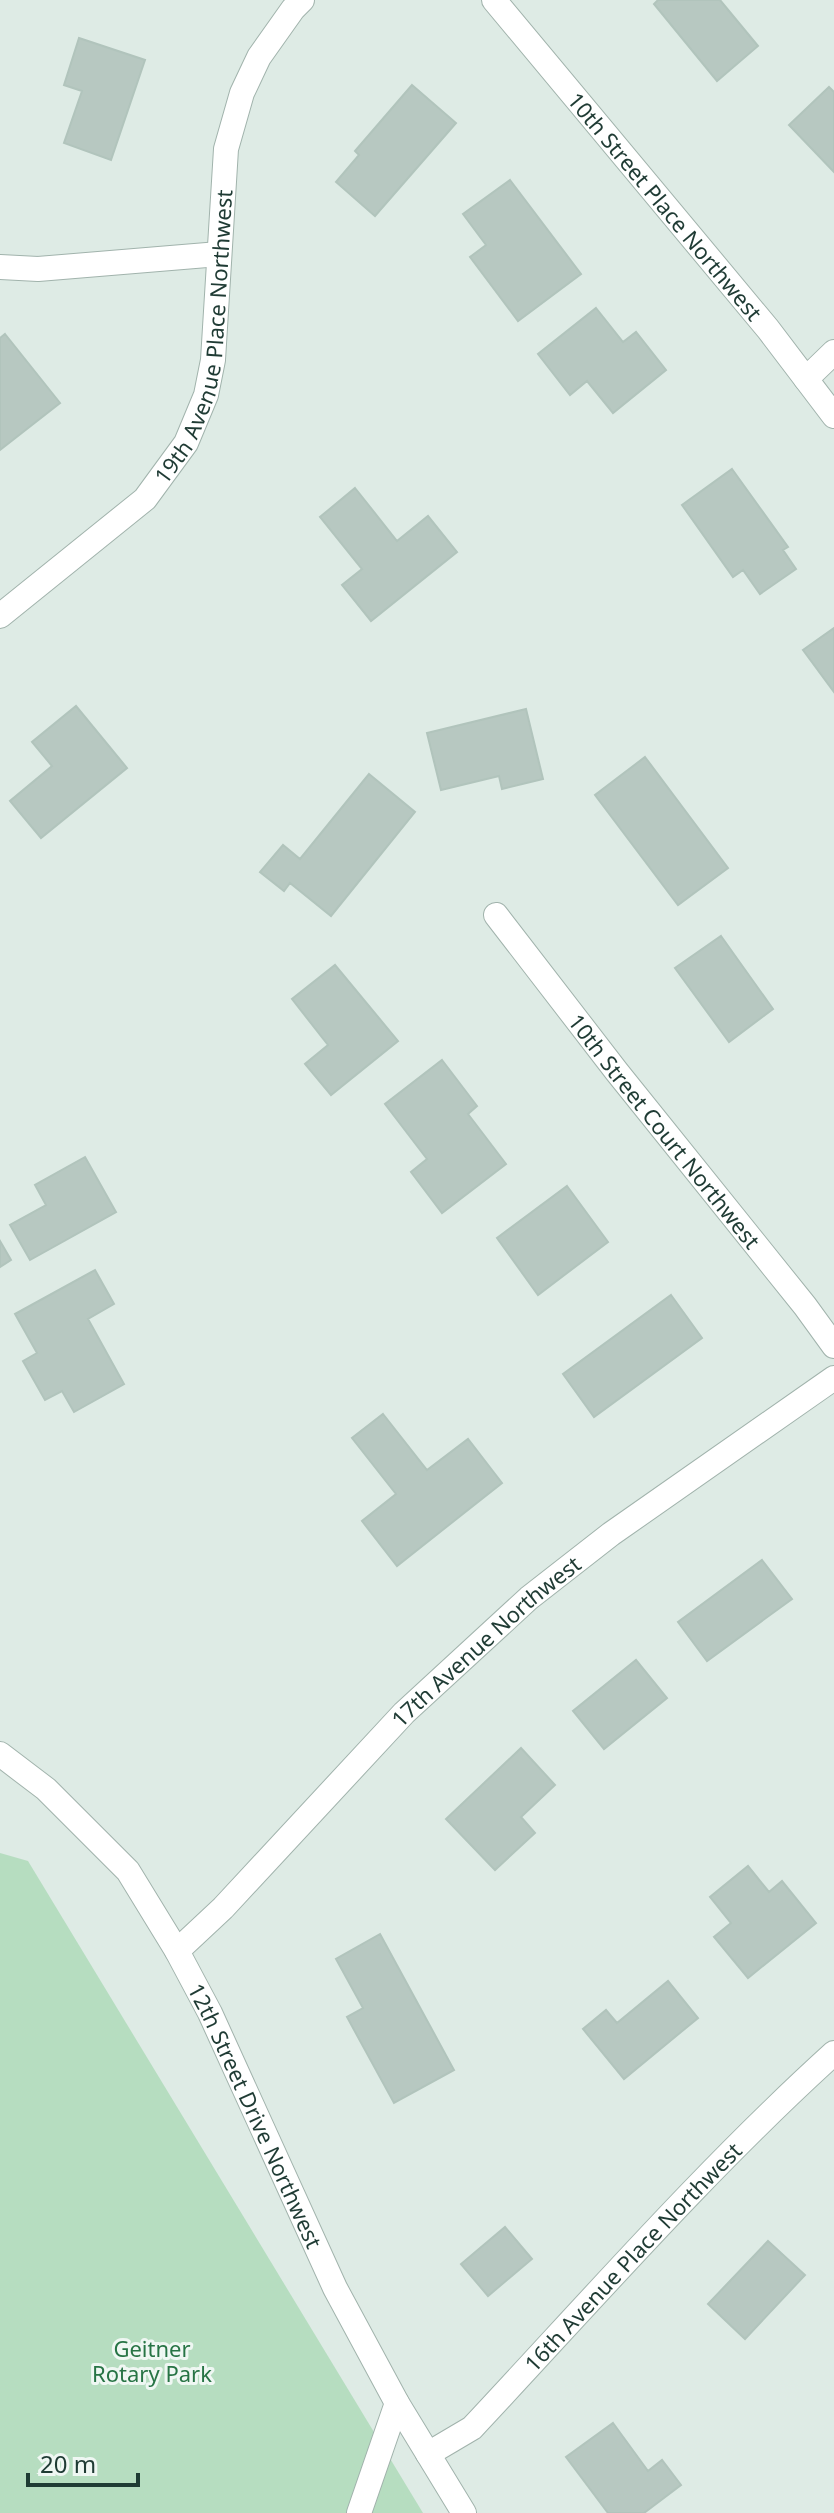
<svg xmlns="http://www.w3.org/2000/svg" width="834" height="2513" font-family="'Noto Sans',sans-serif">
	<rect width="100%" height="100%" fill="#deebe5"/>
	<!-- green -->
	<path fill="#b6ddc0" d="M0,1853l28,8 395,652h-423z"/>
	<!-- building -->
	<path fill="#b7c8c1" stroke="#b1c4bc" stroke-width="2" d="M658,0h62l38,46 -41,35 -63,-77z
		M79,38l66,22 -34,100 -47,-17 18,-52 -18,-6z
		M412,85l44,38 -81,93 -39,-34 23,-27 -4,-4z
		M829,87l5,5v80l-45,-47z
		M510,180l71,94 -63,47 -48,-64 16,-12 -23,-31z
		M596,308l27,34 13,-10 30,38 -53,43 -26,-32 -17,14 -32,-41z
		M5,334l55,69 -60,47v-112z
		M732,469l56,78 -5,3 13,19 -36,25 -17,-24 -10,7 -51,-72z
		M355,488l42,53 31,-25 29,36 -86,69 -29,-36 20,-16 -42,-52z
		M834,628v64l-31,-42z
		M76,706l51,62 -86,70 -31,-37 42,-35 -20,-24z
		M526,709l17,70 -41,10 -3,-13 -58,14 -14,-57z
		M645,757l83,111 -50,37 -83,-110z
		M369,774l46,38 -84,104 -41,-33 -6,8 -24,-19 23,-27 17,14z
		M721,936l52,73 -44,33 -54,-74z
		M335,965l63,76 -67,54 -26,-31 23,-19 -36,-46z
		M442,1060l35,46 -9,8 38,50 -64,49 -31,-41 16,-13 -42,-55z
		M85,1157l31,55 -86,48 -20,-35 36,-20 -11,-20z
		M567,1186l41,56 -70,53 -41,-57z
		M0,1241l11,19 -11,7z
		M95,1270l19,34 -26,15 36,65 -50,28 -12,-21 -17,9 -22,-39 14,-8 -22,-39z
		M671,1295l31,43 -108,79 -31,-43z
		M383,1414l44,56 41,-31 34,44 -105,83 -35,-45 34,-27 -44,-56z
		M762,1560l30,39 -85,62 -29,-39z
		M636,1660l31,38 -63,51 -31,-38z
		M521,1748l34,37 -34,32 14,16 -40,37 -49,-51z
		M748,1866l21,26 13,-11 34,42 -68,55 -34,-41 17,-14 -21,-26z
		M380,1934l74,136 -60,33 -47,-86 16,-9 -27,-49z
		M668,1981l30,37 -74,61 -41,-50 23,-19 11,13z
		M505,2227l27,32 -44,37 -27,-32z
		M768,2241l37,34 -60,64 -37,-35z
		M613,2423l35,48 14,-11 19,25 -37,28h-36l-42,-56z"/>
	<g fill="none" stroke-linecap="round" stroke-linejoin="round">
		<!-- minor casing -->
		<g stroke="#a1b3ac" stroke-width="26">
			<g id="minor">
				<path id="s1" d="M494,0l274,329 66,87"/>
				<path d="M0,267l38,2 181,-15"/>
				<path d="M806,379l28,-27"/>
				<path id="s2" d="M0,616l145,-117 41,-56 20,-48 7,-35 13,-211 16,-56 17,-36 34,-48 9,-9"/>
				<path id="s3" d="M496,915l121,157 188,234 29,40"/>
				<path id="s4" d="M0,1754l46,35 82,82 49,80 33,62 125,275 62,115 67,110"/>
				<path id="s5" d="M177,1951l46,-43 181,-195 125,-115 82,-64 223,-156"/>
				<path id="s6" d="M428,2454l44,-26c118,-126 234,-259 362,-375"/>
				<path d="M359,2513l38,-110"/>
			</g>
		</g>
		<!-- minor -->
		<use href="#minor" stroke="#fff" stroke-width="24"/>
	</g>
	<g text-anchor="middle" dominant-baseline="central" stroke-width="6" stroke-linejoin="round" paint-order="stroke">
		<!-- street labels -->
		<g font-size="22" fill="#1f3b34" stroke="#eff7f3">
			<text stroke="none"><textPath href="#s1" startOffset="268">10th Street Place Northwest</textPath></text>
			<text stroke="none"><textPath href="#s2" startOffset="362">19th Avenue Place Northwest</textPath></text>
			<text stroke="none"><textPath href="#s3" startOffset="274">10th Street Court Northwest</textPath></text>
			<text stroke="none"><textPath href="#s5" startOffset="438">17th Avenue Northwest</textPath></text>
			<text stroke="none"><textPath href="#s4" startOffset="450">12th Street Drive Northwest</textPath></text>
			<text stroke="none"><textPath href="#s6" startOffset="286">16th Avenue Place Northwest</textPath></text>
		</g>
		<!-- park labels -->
		<g font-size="22" fill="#277445" stroke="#eff7f3">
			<text x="152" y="2348">Geitner<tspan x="152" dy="25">Rotary Park</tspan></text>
		</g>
	</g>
	<!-- scale -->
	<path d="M28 2473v12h110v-12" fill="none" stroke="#1f3b34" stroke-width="4"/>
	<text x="40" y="2473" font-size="24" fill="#1f3b34" stroke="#eff7f3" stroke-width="6" paint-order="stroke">20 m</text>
</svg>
